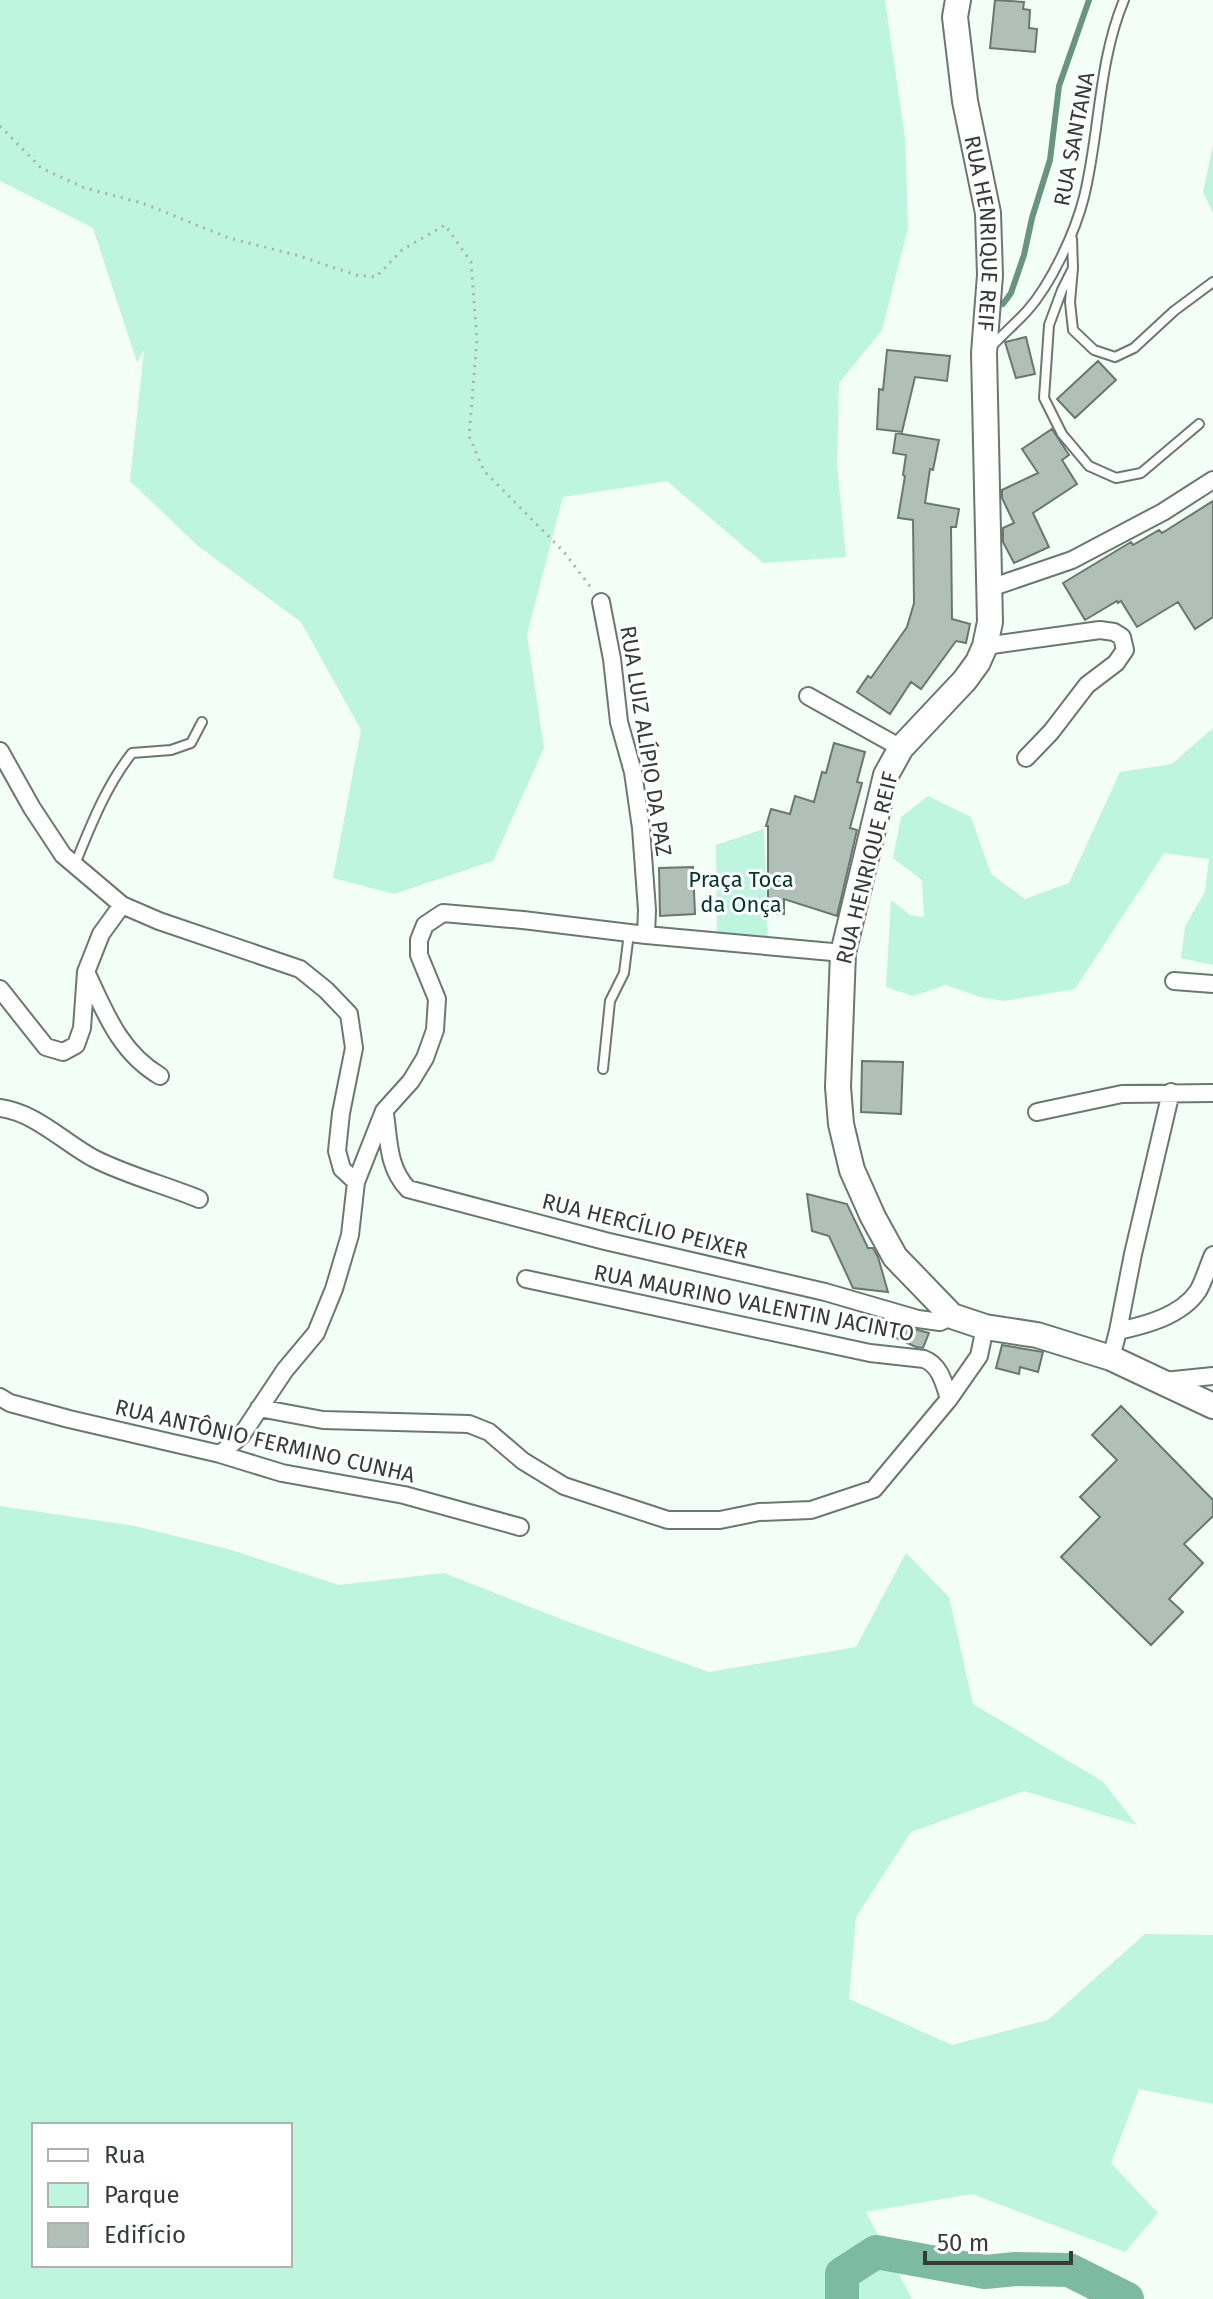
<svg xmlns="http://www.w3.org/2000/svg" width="1213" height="2299" font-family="'Fira Sans',sans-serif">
	<rect width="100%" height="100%" fill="#f3fef9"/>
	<!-- green -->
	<path fill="#bef5df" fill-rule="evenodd" d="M0,0h885l20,138 3,90 -26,102 -43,53 -2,82 9,92 -83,6 -96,-82 -104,16 -36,137 17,114 -51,113 -99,33 -61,-16 28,-148 -60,-108 -103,-76 -68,-65 14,-131 -7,12 -44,-134 -93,-47z
		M1213,145v68l-10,-21z
		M1213,728v237l-32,-7 4,-32 20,-34 4,-33 -45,-6 -89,136 -71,12 -24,-4 -34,-12 -33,11 -27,-9 5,-87 19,15 14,2 -2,-37 -29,-22 8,-41 27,-21 43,21 20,57 34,25 44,-16 51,-111 52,-8z
		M764,829l4,114 -51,-4 -1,-94z
		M0,1506l135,20 93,23 111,36 105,-12 127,50 138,49 147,-25 50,-94 43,44 24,107 129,77 35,44 -113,-34 -113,41 -55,85 -7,82 103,46 96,-25 97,-86 68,1v169l-74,-15 -28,74 47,50 -33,39 -153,-58 -106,18 46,87h-912zM34,2125h256v140h-256z"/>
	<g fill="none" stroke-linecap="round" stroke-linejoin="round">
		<!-- stream -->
		<path stroke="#679483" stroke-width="6" d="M1003,304l8,-11 13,-38 8,-37 18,-58 9,-74 30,-86"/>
		<!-- river -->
		<path stroke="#7cbaa2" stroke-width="34" d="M842,2299v-25l34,-22 109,20 31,-3 53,1 58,29"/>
	</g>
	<!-- building -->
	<path fill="#b1bfb9" stroke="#6a7771" stroke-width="2" d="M995,0l29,2 -1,7 7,1 -1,18 8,1 -2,23 -45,-4z
		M1026,337l9,37 -19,4 -11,-36z
		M887,350l63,6 -3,25 -32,-4 -13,55 -25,-3 2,-40 4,1z
		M1098,361l18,19 -41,38 -18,-19z
		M1052,429l17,26 -7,5 15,24 -44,29 16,34 -35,16 -11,-21v-14l11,-5 -12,-25v-8l36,-17 -16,-24z
		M896,433l43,7 -6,30 -3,-1 -5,34 34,6 -3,18h-5l1,92 18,5 -4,19 -10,-2 -35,48 -10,-7 -21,32 -33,-22 11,-16 3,2 36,-51 7,-24 -1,-83 -15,-2 7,-42 -2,-1 3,-20 -13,-2z
		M1213,501v116l-18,12 -17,-27 -41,25 -16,-26 -3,2 -1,-2 -32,19 -22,-37 68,-41 2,3 26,-15 3,3z
		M834,743l31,9 -8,30 5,1 -12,45 7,2 -20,86 -53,-17v15l-16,-1v-87h-2l5,-17 19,5 5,-18 19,6 8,-30 4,1z
		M693,867l2,47 -35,2 -1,-48z
		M862,1061l41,1 -2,52 -40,-2z
		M807,1194l40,10 21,44h5l5,9 10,35 -35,-4 -24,-52 -17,-5z
		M899,1325l30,8 -6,15 -7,-1 -22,-10z
		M1002,1345l41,7 -5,20 -18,-5 -1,7 -23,-6z
		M1121,1406l92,94v16l-29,28 19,19 -34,36 14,13 -32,33 -90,-88 39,-40 -20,-20 37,-37 -25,-25z"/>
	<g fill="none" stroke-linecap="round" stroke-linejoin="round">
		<!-- lane casing -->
		<g stroke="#6b7872" stroke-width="12">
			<path id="lane" d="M1072,239l1,29 -3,34 3,28 21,20 21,7 19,-9 40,-37 39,-29
				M1073,268l-11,22 -13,35 -5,73 18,36 27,32 27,12 25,-5 58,-49
				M992,346c11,-12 24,-23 35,-35 24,-27 48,-78 57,-114 16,-65 14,-135 40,-197
				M75,864c16,-39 31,-78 57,-111l39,-3 20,-7 11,-21
				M603,1069l7,-68 14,-28 5,-40"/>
		</g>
		<!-- street casing -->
		<g stroke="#6b7872" stroke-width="20">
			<path id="street" d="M990,588l82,-28 91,-48 50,-32
				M601,602l11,57 7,63 14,50 8,56 6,82 -1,25
				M985,646l115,-16 14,2 8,5 3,13 -9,13 -29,22 -36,47 -25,26
				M808,696l93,52
				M0,751l32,57 31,47 59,50 37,16 141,48 26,21 23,24 5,34 -13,65 -4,38 5,18 14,13
				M88,976c18,39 33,77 72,100
				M1174,981l39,3
				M0,989l46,58 17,5 13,-7 6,-17 4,-56 15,-38 21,-29
				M0,1108c36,5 62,33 93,50 33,17 72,27 106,41
				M1037,1112l85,-18 91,-1
				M385,1114c4,28 3,54 23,75l197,52 220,51 93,27 22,3 12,-6
				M526,1279l344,74 54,6c16,6 20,24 25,40
				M1118,1331l15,-77 38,-162
				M1111,1358l7,-27c28,-6 63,-15 80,-40 6,-10 10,-25 15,-36
				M1164,1381l49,-5
				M0,1397l10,6 59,16 151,35 62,19 122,22 116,32
				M259,1408l64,12 146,4 20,8 34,29 41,25 104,34h52l39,-8 52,-2 63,-21 75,-90 30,-43 6,-29
				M220,1454l21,-18 44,-66 31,-37 18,-44 16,-54 6,-53 28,-71 27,-30 14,-23 10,-28 2,-31 -18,-44v-15l6,-15 18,-12 80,7 123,15 197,18"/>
		</g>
		<!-- secondary casing -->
		<g stroke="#6b7872" stroke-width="28">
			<g id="secondary">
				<path id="s1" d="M958,0l-3,17 10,84 23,112 2,62 -6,78 6,269 -5,24 -7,16 -13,18 -64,68 -15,27 -43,178 -5,134 3,37 11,46 21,47 22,40 57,59 33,11 52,8 74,23 102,48"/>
			</g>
		</g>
		<!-- path -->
		<path stroke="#a7b0ad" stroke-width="3" stroke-dasharray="2 6" stroke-linecap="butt" d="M0,126l41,42 44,20 57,15 87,35 67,17 60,20 20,2 26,-27 43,-25 26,37 6,78 -8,96 15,35 80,81 28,37"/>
		<!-- lane -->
		<use href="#lane" stroke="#fff" stroke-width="8"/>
		<!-- street -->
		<use href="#street" stroke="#fff" stroke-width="16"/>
		<!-- secondary -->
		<use href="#secondary" stroke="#fff" stroke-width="24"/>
	</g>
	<g text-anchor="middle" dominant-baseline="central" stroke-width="6" stroke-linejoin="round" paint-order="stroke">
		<!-- street labels -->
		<g font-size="22" fill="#363c3a" stroke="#fff">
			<text transform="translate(1074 139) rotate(-79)">RUA SANTANA</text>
			<text stroke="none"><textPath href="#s1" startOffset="236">RUA HENRIQUE REIF</textPath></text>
			<text transform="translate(646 741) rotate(81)">RUA LUIZ ALÍPIO DA PAZ</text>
			<text transform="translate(867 868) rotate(-76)">RUA HENRIQUE REIF</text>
			<text transform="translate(645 1226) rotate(14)">RUA HERCÍLIO PEIXER</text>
			<text transform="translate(754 1303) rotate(11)">RUA MAURINO VALENTIN JACINTO</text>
			<text transform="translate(265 1441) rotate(13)">RUA ANTÔNIO FERMINO CUNHA</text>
		</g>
		<!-- park labels -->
		<g font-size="22" fill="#01392a" stroke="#fff">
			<text x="741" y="879">Praça Toca<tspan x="741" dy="25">da Onça</tspan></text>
		</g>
	</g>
	<!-- legend -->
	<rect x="32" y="2123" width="260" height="144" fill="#ffffff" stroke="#afb1b0" stroke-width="2"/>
	<rect x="48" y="2149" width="40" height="12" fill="#ffffff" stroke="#afb1b0" stroke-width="2"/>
	<text x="104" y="2163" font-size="24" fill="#363c3a">Rua</text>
	<rect x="48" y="2183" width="40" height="24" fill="#bef5df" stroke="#afb1b0" stroke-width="2"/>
	<text x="104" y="2203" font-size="24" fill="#363c3a">Parque</text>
	<rect x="48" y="2223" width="40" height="24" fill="#b1bfb9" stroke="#afb1b0" stroke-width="2"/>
	<text x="104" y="2243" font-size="24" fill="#363c3a">Edifício</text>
	<!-- scale -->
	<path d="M925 2251v12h146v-12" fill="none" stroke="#363c3a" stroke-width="4"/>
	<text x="937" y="2251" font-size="24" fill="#363c3a" stroke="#ffffff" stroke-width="6" paint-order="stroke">50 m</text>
</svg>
